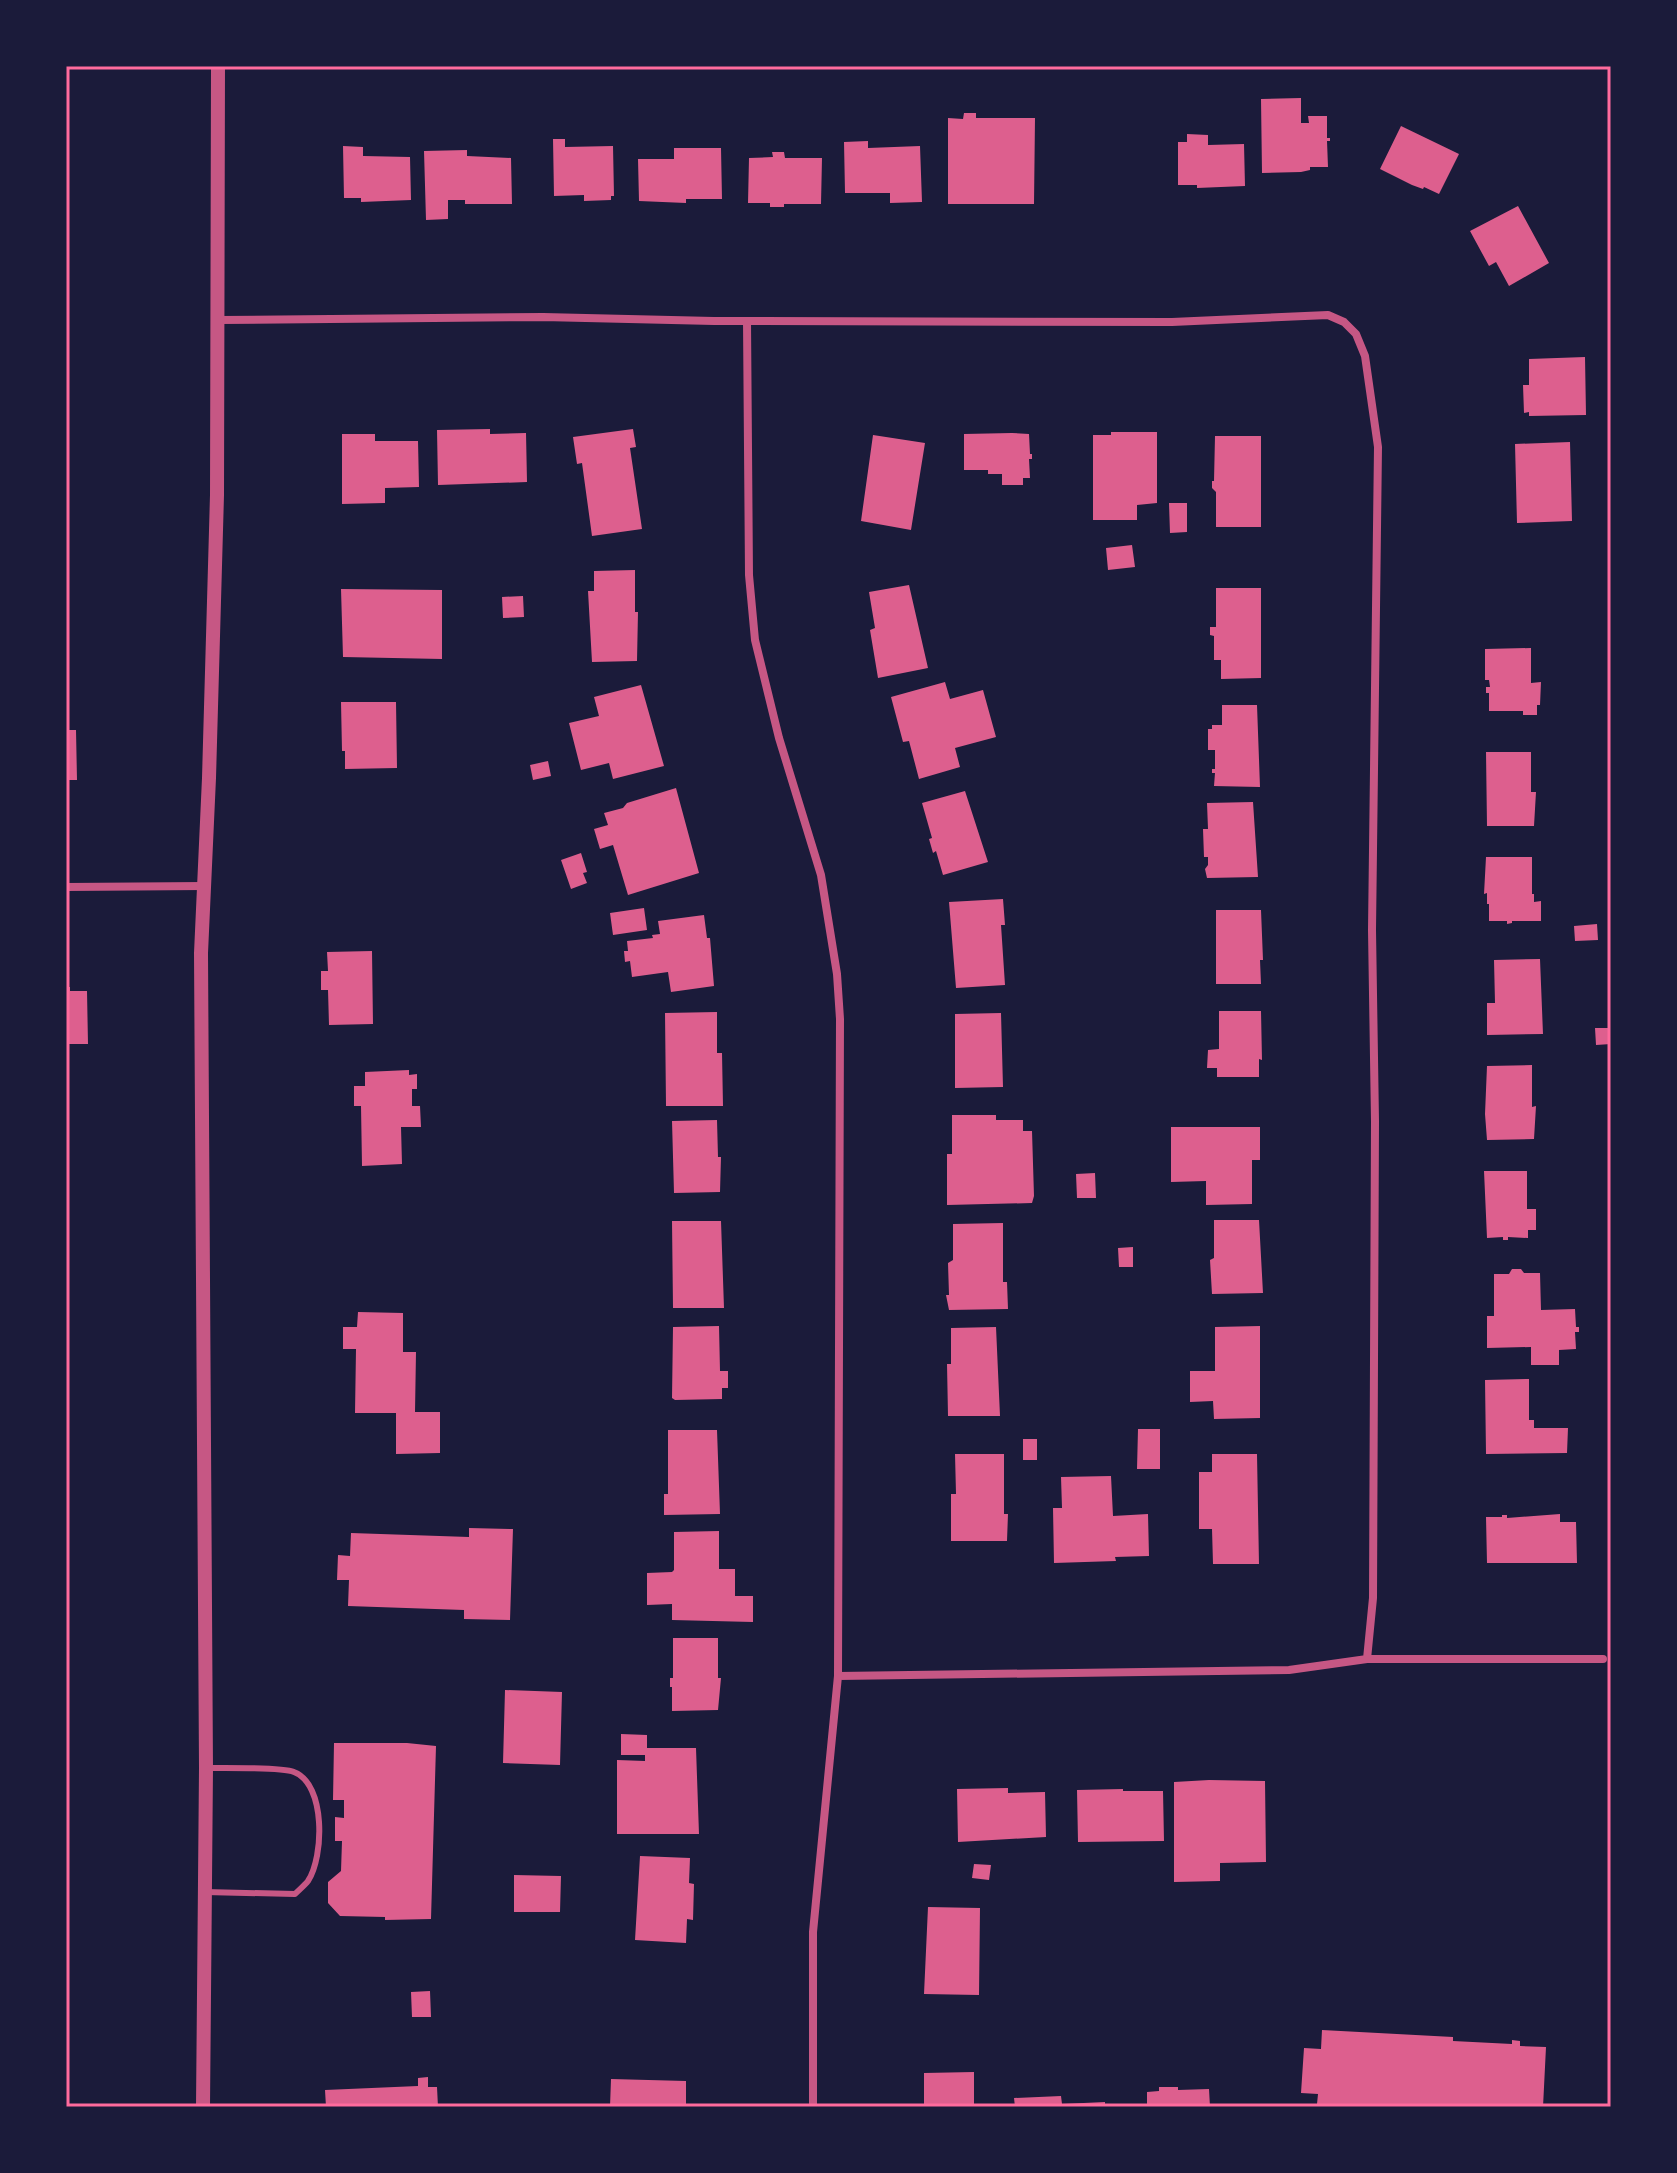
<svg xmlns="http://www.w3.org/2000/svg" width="1677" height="2173" font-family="'Crimson Pro',serif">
	<rect width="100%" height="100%" fill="#1b1b3a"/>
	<!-- building -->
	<path fill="#dd5f8e" d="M1301,98v25h8l-1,-7h19v22h3v3h-3l1,26h-18v3l-9,2 -39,1 -1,-74z
		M964,113h12v5h59l-1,86h-86v-86l15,1z
		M1401,126l58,28 -20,40 -15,-7 -1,2 -11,-4 -32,-16z
		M1187,134l21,1v10l36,-1 1,42 -48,2v-3h-19v-43h9z
		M553,139h12v8l48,-1 1,50h-3v4l-27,1v-6l-30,1z
		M868,141v7l52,-2 2,56 -32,1v-10h-45l-1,-51z
		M343,146l20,1v9l47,1 1,43 -50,2v-4h-17z
		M674,148h47l1,51h-36v4l-47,-2 -1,-42h36z
		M467,150v6l44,2 1,46h-47v-4h-17v19l-22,1 -2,-69z
		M772,152h12l1,6h37l-1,46h-37v3h-14v-4h-22l1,-45 24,-1z
		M1518,206l31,57 -40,23 -13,-24 -7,4 -19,-35z
		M1585,357l1,58 -57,1v-4l-5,1 -1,-28h6v-26z
		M490,429v5l36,-1 1,49 -89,3 -1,-55z
		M633,429l3,18 -6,1 12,81 -50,7 -10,-73 -5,1 -4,-27z
		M1111,432h46v71l-20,2v15h-44v-85h18z
		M1012,433l17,1 1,20h2v5h-3l1,19h-7v7h-21v-11h-14v-4h-24v-36z
		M342,434h33v7h43l1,46 -34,1v15l-43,1z
		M873,435l52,8 -14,87 -50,-9z
		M1215,436h46v91h-45v-35l-4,-4v-7h2z
		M1570,442l2,79 -55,2 -2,-79z
		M1169,503h18v29l-17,1z
		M1132,545l3,22 -27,3 -2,-22z
		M635,570v42h3l-1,49 -45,1 -4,-71h6v-20z
		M909,585l19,83 -50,10 -8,-48 5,-2 -6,-36z
		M1216,588h45v90l-40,1v-19h-7v-24l-4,-1v-8h6z
		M341,589l101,1v69l-99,-2z
		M523,596l1,21 -21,1 -1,-21z
		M1531,648v35l10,-1 -1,23h-3v10h-14v-4h-34v-18h-3v-6h4l-1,-7h-4v-31z
		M945,682l5,17 33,-9 13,47 -41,11 5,19 -41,12 -10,-38 -6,1 -12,-45z
		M641,685l23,81 -51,13 -4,-16 -28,7 -12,-47 30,-7 -5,-19z
		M341,702h55l1,66 -52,1v-18h-3z
		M1222,705h35l3,82 -46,-1 1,-13h-3v-4h3v-19h-7v-21h4v-4h10z
		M66,730h10l1,50h-11z
		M1486,752h45v40h5l-2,34h-47z
		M548,761l3,15 -18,4 -3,-15z
		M676,788l23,85 -71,22 -15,-50 -13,4 -6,-20 14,-4 -4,-12 19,-5 4,-5z
		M965,791l23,71 -45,13 -7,-24 -3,2 -4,-14 3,-1 -10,-35z
		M1253,802l5,75 -51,1 -2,-9 3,-4v-8h-4l-1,-28h5l-1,-26z
		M581,853l6,19 -4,1 4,10 -16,6 -10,-29z
		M1486,857h46v37h2v8l7,-1v20h-29v2l-5,1v-3h-18v-17h-2v-11l-3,1z
		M1003,899l2,26h-4l4,60 -49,3 -7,-86z
		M644,908l3,22 -34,5 -3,-22z
		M1216,910h45l2,50h-3l1,24h-45z
		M704,915l3,23h3l4,48 -43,6 -3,-20 -36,5 -2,-16 -5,1 -1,-11h4l-1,-10 26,-3 -1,-3 8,-1 -2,-13z
		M1597,924l1,16 -23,1 -1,-15z
		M372,951l1,73 -44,1 -1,-35h-7v-19h7l-1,-19z
		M1540,959l3,75 -56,1v-32h8l-1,-43z
		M66,987h4v4h17l1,53h-22z
		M1219,1011h42l1,49 -3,-1v18h-42v-9h-10l1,-18 11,-1z
		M717,1012v41h5l1,53h-57l-1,-93z
		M1001,1013l2,74 -48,1v-74z
		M1595,1028h16v16l-15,1z
		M1532,1065v42l4,-1 -2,33 -47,1 -2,-26 2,-48z
		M409,1070v5l8,-1v15h-5v17h8l1,21h-20l1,37 -40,2 -1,-60h-7v-20h11v-14z
		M952,1115h44v5h27v11h9l2,65 -2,7 -85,2v-51h5z
		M717,1120l1,37h3l-1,35 -46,1 -2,-72z
		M1171,1127h89v33h-8v44l-46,1v-24l-35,1z
		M1484,1171h43v38h9v21h-8v8l-20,-1v3h-5v-3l-16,1z
		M1095,1173l1,25h-19l-1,-24z
		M1214,1220h45l4,73 -51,1 -2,-34 4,-2z
		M672,1221h49l3,87h-51z
		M1003,1223v59h4l1,27 -59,1 -3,-15h3l-1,-32 5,-3v-36z
		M1133,1247v20h-14l-1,-19z
		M1512,1269h9l3,4h16l1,37 34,-1 1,18h3v5h-4l1,17 -17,1v15h-28v-18l-44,1v-32h7v-42h15z
		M358,1312l45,1v39h13l-1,60h25v41l-44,1v-41h-41l1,-64h-13v-22h14z
		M719,1326l1,45h8v17h-6v11l-47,1 -3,-2 1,-71z
		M1260,1326v92l-46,1 -1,-18 -23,1v-31h25v-44z
		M996,1327l4,89h-52l-1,-52h4v-36z
		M1529,1379v41h5v8h34l-1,25 -81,1 -1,-74z
		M1138,1429h22v40h-23z
		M668,1430h49l3,84 -56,1v-21h4z
		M1023,1439h14v21h-14z
		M955,1454h49v60h4l-1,27h-56v-47h5z
		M1212,1454h45l2,110h-46l-1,-35h-13v-57h13z
		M1111,1476l2,40 35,-2 1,42 -34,1 1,4 -62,2 -1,-55h9l-1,-31z
		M1560,1514v8h16l1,41h-90l-1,-46h16v-2h5v3z
		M469,1528l44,1 -3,91 -46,-1v-9l-116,-4 1,-26h-12l1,-25 12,1 1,-23 118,4z
		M719,1531v38h16v27h18v26l-81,-2v-16l-25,1v-32l25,-1 2,-2v-38z
		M673,1638h45v40h3l-3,32 -46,1v-24h-2v-9h3z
		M505,1690l57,2 -2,73 -57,-2z
		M621,1734l26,1v13h49l3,86h-82v-74l28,1v-6h-24z
		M334,1743h73l29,3 -5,173 -46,1v-3l-45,-1 -12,-13v-21l13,-11 1,-30h-7v-24l9,1v-18h-11z
		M1209,1780l56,1 1,81 -46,1v18l-46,1v-100z
		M1008,1788v5l37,-1 1,45 -88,5 -1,-53z
		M1123,1789v2h40l1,50 -86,1 -1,-52z
		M640,1856l50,2 -1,25 5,1 -1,36 -6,-1 -1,24 -51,-3z
		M974,1864l17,1 -2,15 -17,-2z
		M514,1875l47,1 -1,36h-46z
		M928,1907l52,1 -1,87 -55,-1z
		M430,1991l1,26h-19l-1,-25z
		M1322,2030l131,7v4l59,3v-4l8,1v5l26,1 -3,60h-167l-59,-3 1,-10 -17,-1 3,-45 17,1z
		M974,2072v35h-50v-34z
		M428,2077v10h9l1,20h-112l-1,-17 93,-4v-8z
		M611,2079l75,2v26h-76z
		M1159,2087h19v3l31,-1 1,18h-63v-15l12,-1z
		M1061,2096l1,8 43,-2v5h-90l-1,-9z"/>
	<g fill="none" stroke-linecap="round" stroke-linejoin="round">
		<!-- service -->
		<path stroke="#c65784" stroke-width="6" d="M205,1892l90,2c4,-4 10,-9 13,-13 16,-24 18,-97 -14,-109 -12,-5 -70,-4 -88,-4"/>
		<!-- minor -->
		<path stroke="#c65784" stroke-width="8" d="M220,320l323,-3 171,4 458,1 156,-7 16,7 12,12 9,22 13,91 -6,483 3,191 -2,477 -6,61
			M747,321l2,254 6,65 24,98 42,137 16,99 3,45 -2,657 -25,256v175
			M66,887l139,-1
			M838,1676l451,-6 78,-11h236"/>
		<!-- tertiary -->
		<path stroke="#c65784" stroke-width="14" d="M203,2107l3,-339 -5,-815 8,-175 8,-283 1,-429"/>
	</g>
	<!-- border -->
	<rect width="1677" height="2173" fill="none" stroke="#1b1b3a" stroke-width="136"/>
	<rect x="68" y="68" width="1541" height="2037" fill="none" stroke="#ff6b9d" stroke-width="3"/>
</svg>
